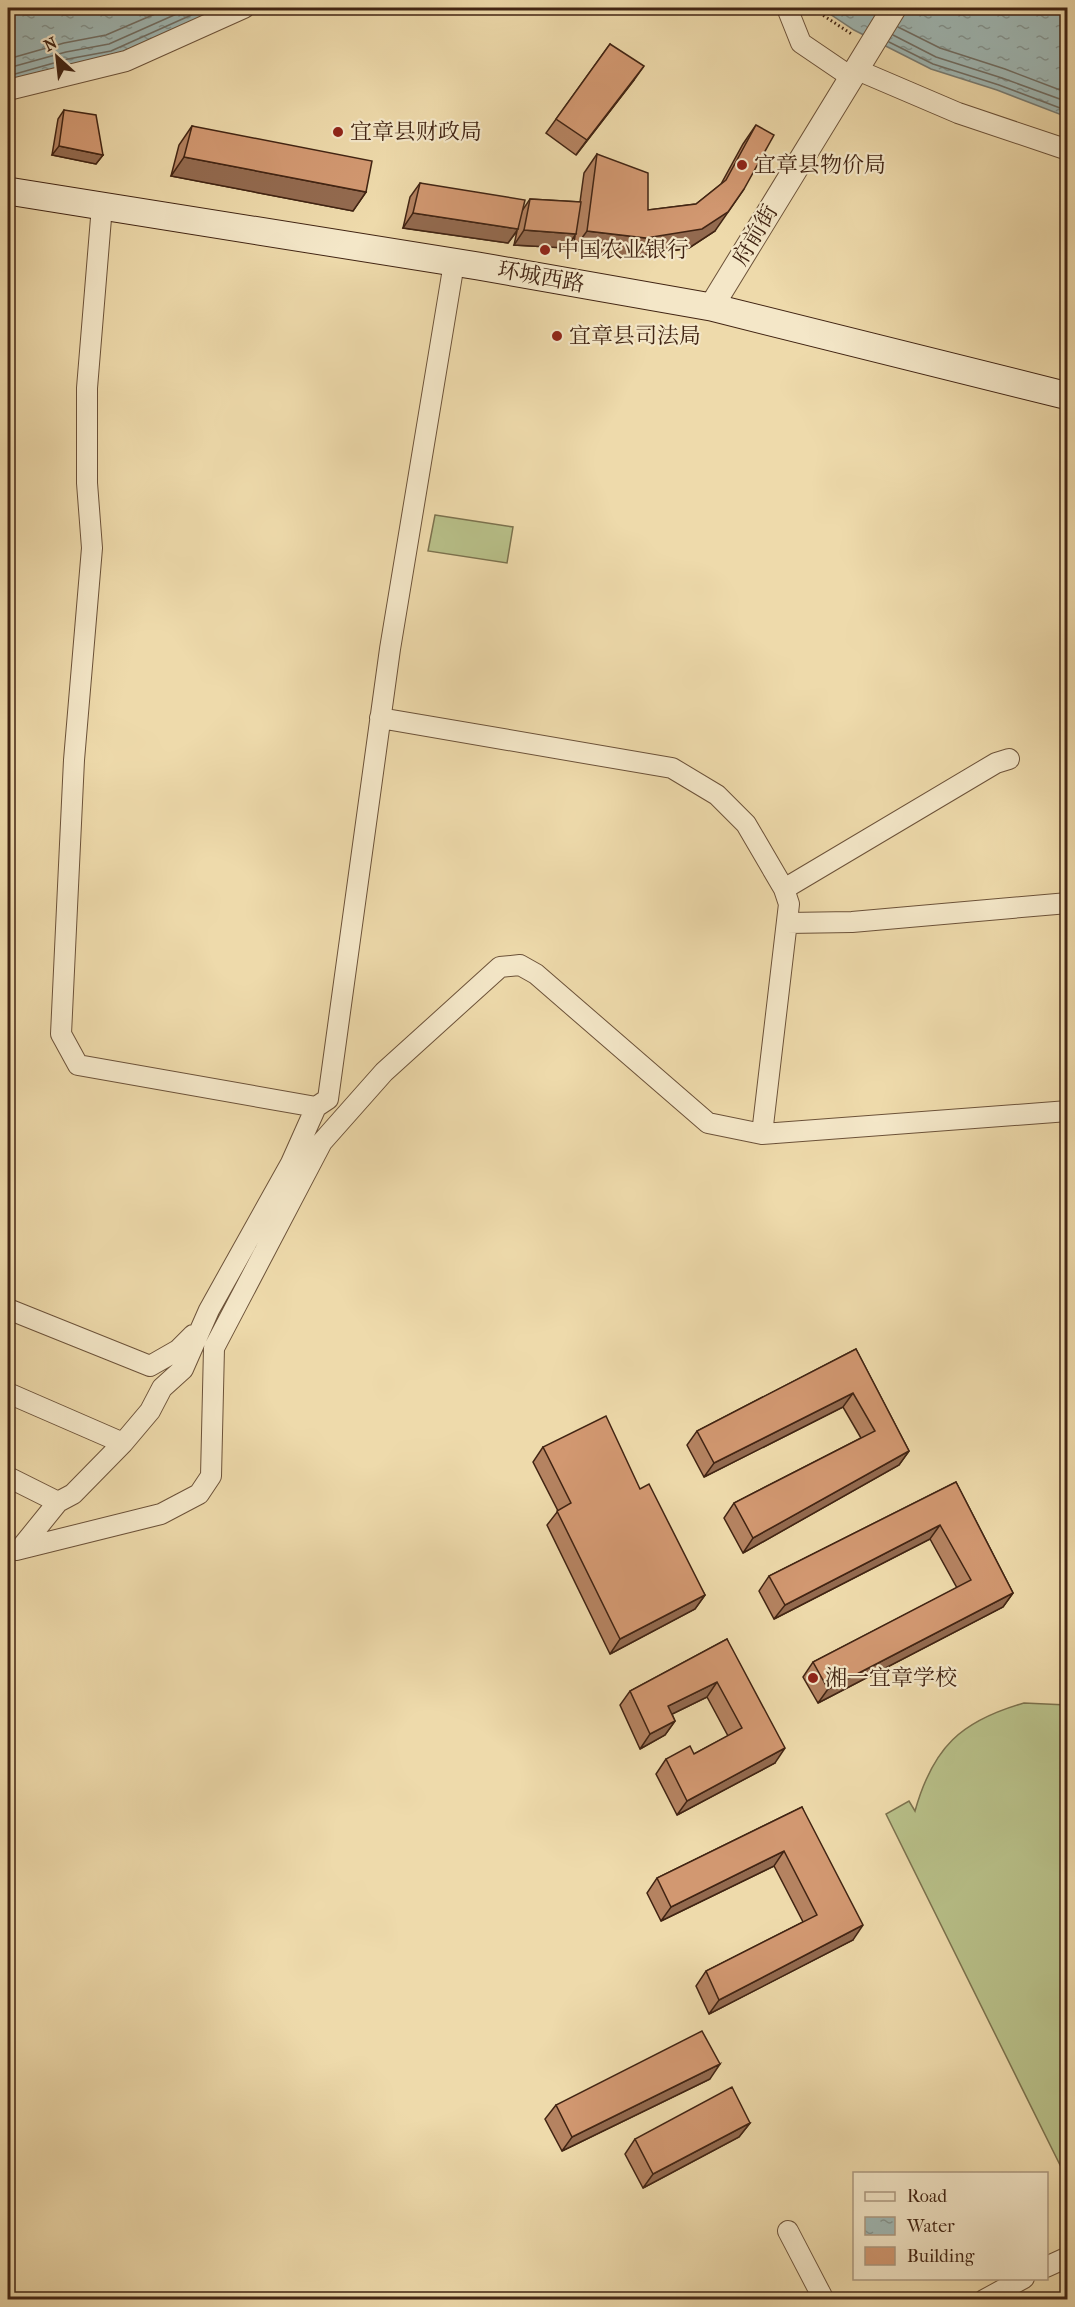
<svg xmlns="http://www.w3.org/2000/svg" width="1075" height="2307" font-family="'IM FELL French Canon','Noto Serif SC',serif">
	<defs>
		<pattern id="water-ripples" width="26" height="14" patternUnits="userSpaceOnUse" patternTransform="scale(1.5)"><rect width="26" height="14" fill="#9fb8b5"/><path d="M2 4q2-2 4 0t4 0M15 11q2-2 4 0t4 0" fill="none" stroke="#839592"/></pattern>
	</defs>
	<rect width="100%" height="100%" fill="#eedaab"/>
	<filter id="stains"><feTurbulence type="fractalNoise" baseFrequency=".00333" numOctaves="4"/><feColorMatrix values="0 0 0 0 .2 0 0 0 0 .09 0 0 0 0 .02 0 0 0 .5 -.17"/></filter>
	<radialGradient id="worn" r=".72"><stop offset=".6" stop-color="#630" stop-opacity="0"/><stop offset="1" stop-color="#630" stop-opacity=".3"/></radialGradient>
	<!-- pitch -->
	<path fill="#b8c089" stroke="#7c724e" stroke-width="1.5" d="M435,515l78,12 -6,36 -79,-12z
		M1024,1703l43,2 1,466 -4,2 -178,-359 23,-13 6,10c18,-64 46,-90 109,-108z"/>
	<!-- water -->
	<path fill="url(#water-ripples)" stroke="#797d74" stroke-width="1.5" d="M8,8h213l-108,49 -105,25z
		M821,8h246v109l-70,-27 -66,-21 -77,-39z"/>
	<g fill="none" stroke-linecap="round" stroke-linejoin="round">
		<!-- shore -->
		<path stroke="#706e64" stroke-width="1.5" d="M898,27l42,21 65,21 63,24
			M893,35l43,22 66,21 66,24
			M889,42l44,22 66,21 69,26
			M8,59l56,-16 42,-8 63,-27
			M8,68l58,-16 43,-8 81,-36
			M8,76l60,-17 43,-8 96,-43"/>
		<!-- minor casing -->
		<g stroke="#6c5239" stroke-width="22">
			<path id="minor" d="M787,8l14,35 50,34
				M855,69l103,44 110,37
				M8,90l118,-29 118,-53
				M102,206l-15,182v95l5,65 -18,212 -13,274 17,31 238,42
				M380,718l292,50 45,27 29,29 38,65 5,15 -27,230 306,-23
				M784,889l212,-126 13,-4
				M787,923l65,-1 216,-19
				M8,1309l142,57 28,-16 15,-15
				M8,1393l115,50
				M8,1477l50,25
				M20,1549l38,-47 15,-8 50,-51 27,-32 12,-23 21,-19 26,-59 82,-147 25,-56 12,-8 62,-450 64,-386
				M16,1550l145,-36 38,-20 12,-18 3,-128 108,-206 62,-70 116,-105 20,-2 16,9 172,149 54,11
				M788,2231l36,69
				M1046,2267l22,-10
				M984,2300l40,-22"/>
		</g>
		<!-- tertiary casing -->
		<g stroke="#6c5239" stroke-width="26">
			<path id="tertiary" d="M711,307l183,-299"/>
		</g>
		<!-- secondary casing -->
		<g stroke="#412413" stroke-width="29">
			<path id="secondary" d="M8,191l470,75 233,41 357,89"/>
		</g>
		<!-- path -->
		<path stroke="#412413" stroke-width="3" stroke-dasharray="1.5 3" stroke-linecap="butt" d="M812,8l41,27"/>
		<!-- minor -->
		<use href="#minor" stroke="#f4e7c8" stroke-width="20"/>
		<!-- tertiary -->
		<use href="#tertiary" stroke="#f4e7c8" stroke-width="24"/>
		<!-- secondary -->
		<use href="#secondary" stroke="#f4e7c8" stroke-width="27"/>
	</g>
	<!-- wall -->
	<path fill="#b58361" stroke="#412413" stroke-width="1.5" d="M610,44l24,36 -58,75 -30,-22z
		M64,110l39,45 -7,9 -44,-9 6,-36z
		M756,125l-41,106 -26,17 -56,9 -60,-7 2,-14 -9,12 -52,-3 3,-14 -9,12 -105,-15 7,-31 10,-14 102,28 8,-12 50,3 4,-29 13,-19 51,56 48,-6 25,-20 22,-40z
		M192,126l174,66 -13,19 -182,-35 8,-31z
		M856,1349l53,102 -10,14 -156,88 -19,-35 10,-15 127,-65 -18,-31 -139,70 -17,-32 10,-14z
		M543,1447l97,42 65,106 -10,14 -85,45 -63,-129 11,-14 -25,-49z
		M956,1482l57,111 -10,14 -185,96 -15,-26 10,-15 144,-74 -27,-49 -156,80 -15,-28 10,-15z
		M727,1639l48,124 -98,52 -21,-41 10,-15 28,-5 34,-18 -21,-39 -35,17 3,7 -10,14 -25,14 -20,-44 10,-14z
		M802,1807l51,133 -144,74 -13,-28 10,-15 97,-49 -29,-56 -113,55 -14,-28 10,-15z
		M710,2079l-148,72 -17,-32 11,-14z
		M750,2123l-11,14 -96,51 -18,-34 10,-15z"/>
	<!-- shaded-wall -->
	<path fill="#936a4f" stroke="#412413" stroke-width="1.5" d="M644,66l-10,14 -58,75 11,-15z
		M59,146l44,9 -7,9 -44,-9z
		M184,157l182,35 -13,19 -182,-35z
		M744,189l-29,42 -26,17 -56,9 -60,-7 14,-19 59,7z
		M413,213l105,16 -10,14 -105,-15z
		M524,230l52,4 -10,14 -52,-3z
		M853,1393l-10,14 -139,70 10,-14z
		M909,1451l-10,14 -156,88 10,-15z
		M940,1525l-10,14 -156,80 11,-14z
		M1013,1593l-10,14 -185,96 10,-14z
		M705,1595l-10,14 -85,45 10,-15z
		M717,1682l-10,15 -49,24 10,-15z
		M675,1721l-10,14 -25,14 10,-15z
		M785,1748l-10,15 -98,52 10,-14z
		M784,1851l-10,15 -113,55 10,-14z
		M863,1925l-10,15 -144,74 10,-14z
		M720,2064l-10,15 -148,72 10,-14z
		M750,2123l-11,14 -96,51 10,-14z"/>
	<!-- building -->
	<path fill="#d29871" stroke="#412413" stroke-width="1.5" d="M610,44l34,22 -57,74 -31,-21z
		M8,101h2l-2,15z
		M64,110l32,5 7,40 -44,-9z
		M756,125l18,10 -30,54 -16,23 -26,17 -56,9 -59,-7 10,-77 51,19v37l48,-6 30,-24z
		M192,126l180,35 -6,31 -182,-35z
		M420,183l105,17 -7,29 -105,-16z
		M530,199l51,3 -5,32 -52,-4z
		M856,1349l53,102 -156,87 -19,-35 141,-72 -22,-38 -139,70 -17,-32z
		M606,1416l34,73 9,-5 56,111 -85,44 -63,-128 14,-8 -28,-56z
		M956,1482l57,111 -185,96 -15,-27 158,-82 -31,-55 -155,80 -16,-29z
		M727,1639l58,109 -98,53 -21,-42 24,-13 4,8 48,-26 -25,-46 -49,24 7,15 -25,13 -20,-43z
		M802,1807l61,118 -144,75 -13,-29 111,-56 -33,-64 -113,56 -14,-29z
		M702,2031l18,33 -148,73 -16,-32z
		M732,2087l18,36 -97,51 -18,-35z"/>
	<!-- markers -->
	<g fill="#8f2418" stroke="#f4e7c8" stroke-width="2">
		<circle cx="338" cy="132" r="6"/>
		<circle cx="742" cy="165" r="6"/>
		<circle cx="545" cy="250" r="6"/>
		<circle cx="557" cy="336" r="6"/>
		<circle cx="813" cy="1678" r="6"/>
	</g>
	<g text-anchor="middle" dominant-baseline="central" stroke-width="4.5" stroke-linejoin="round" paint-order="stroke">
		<!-- poi labels -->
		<g font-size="22" fill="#412413" stroke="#f4e7c8" text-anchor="start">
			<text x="350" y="132">宜章县财政局</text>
			<text x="754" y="165">宜章县物价局</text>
			<text x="557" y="250">中国农业银行</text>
			<text x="569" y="336">宜章县司法局</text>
			<text x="825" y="1678">湘一宜章学校</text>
		</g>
		<!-- street labels -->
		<g font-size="22" fill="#412413" stroke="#f4e7c8">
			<text transform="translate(755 235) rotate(-59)">府前街</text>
			<text transform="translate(541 277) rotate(10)">环城西路</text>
		</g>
	</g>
	<!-- margin -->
	<rect width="1075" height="2307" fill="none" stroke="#eedaab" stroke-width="30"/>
	<rect x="9" y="9" width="1057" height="2289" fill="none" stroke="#412413" stroke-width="3"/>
	<rect x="15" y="15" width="1045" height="2277" fill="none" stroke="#412413" stroke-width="1.5"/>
	<!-- legend -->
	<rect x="853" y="2172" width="195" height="108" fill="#f4e7c8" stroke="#ac9980" stroke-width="1.5"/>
	<rect x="865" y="2192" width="30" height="9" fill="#f4e7c8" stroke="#ac9980" stroke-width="1.5"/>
	<text x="907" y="2202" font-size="18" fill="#412413">Road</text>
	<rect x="865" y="2217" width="30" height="18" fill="url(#water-ripples)" stroke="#ac9980" stroke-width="1.5"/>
	<text x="907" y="2232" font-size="18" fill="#412413">Water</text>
	<rect x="865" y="2247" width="30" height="18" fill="#d29871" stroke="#ac9980" stroke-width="1.5"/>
	<text x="907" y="2262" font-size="18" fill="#412413">Building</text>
	<!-- north arrow -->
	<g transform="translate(57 57) rotate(333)" stroke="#f4e7c8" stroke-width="4.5" paint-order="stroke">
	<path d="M0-4.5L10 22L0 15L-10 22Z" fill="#412413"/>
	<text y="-9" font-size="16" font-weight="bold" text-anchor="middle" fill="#412413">N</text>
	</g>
	<rect width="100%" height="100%" filter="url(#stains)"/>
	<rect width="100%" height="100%" fill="url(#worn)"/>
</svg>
